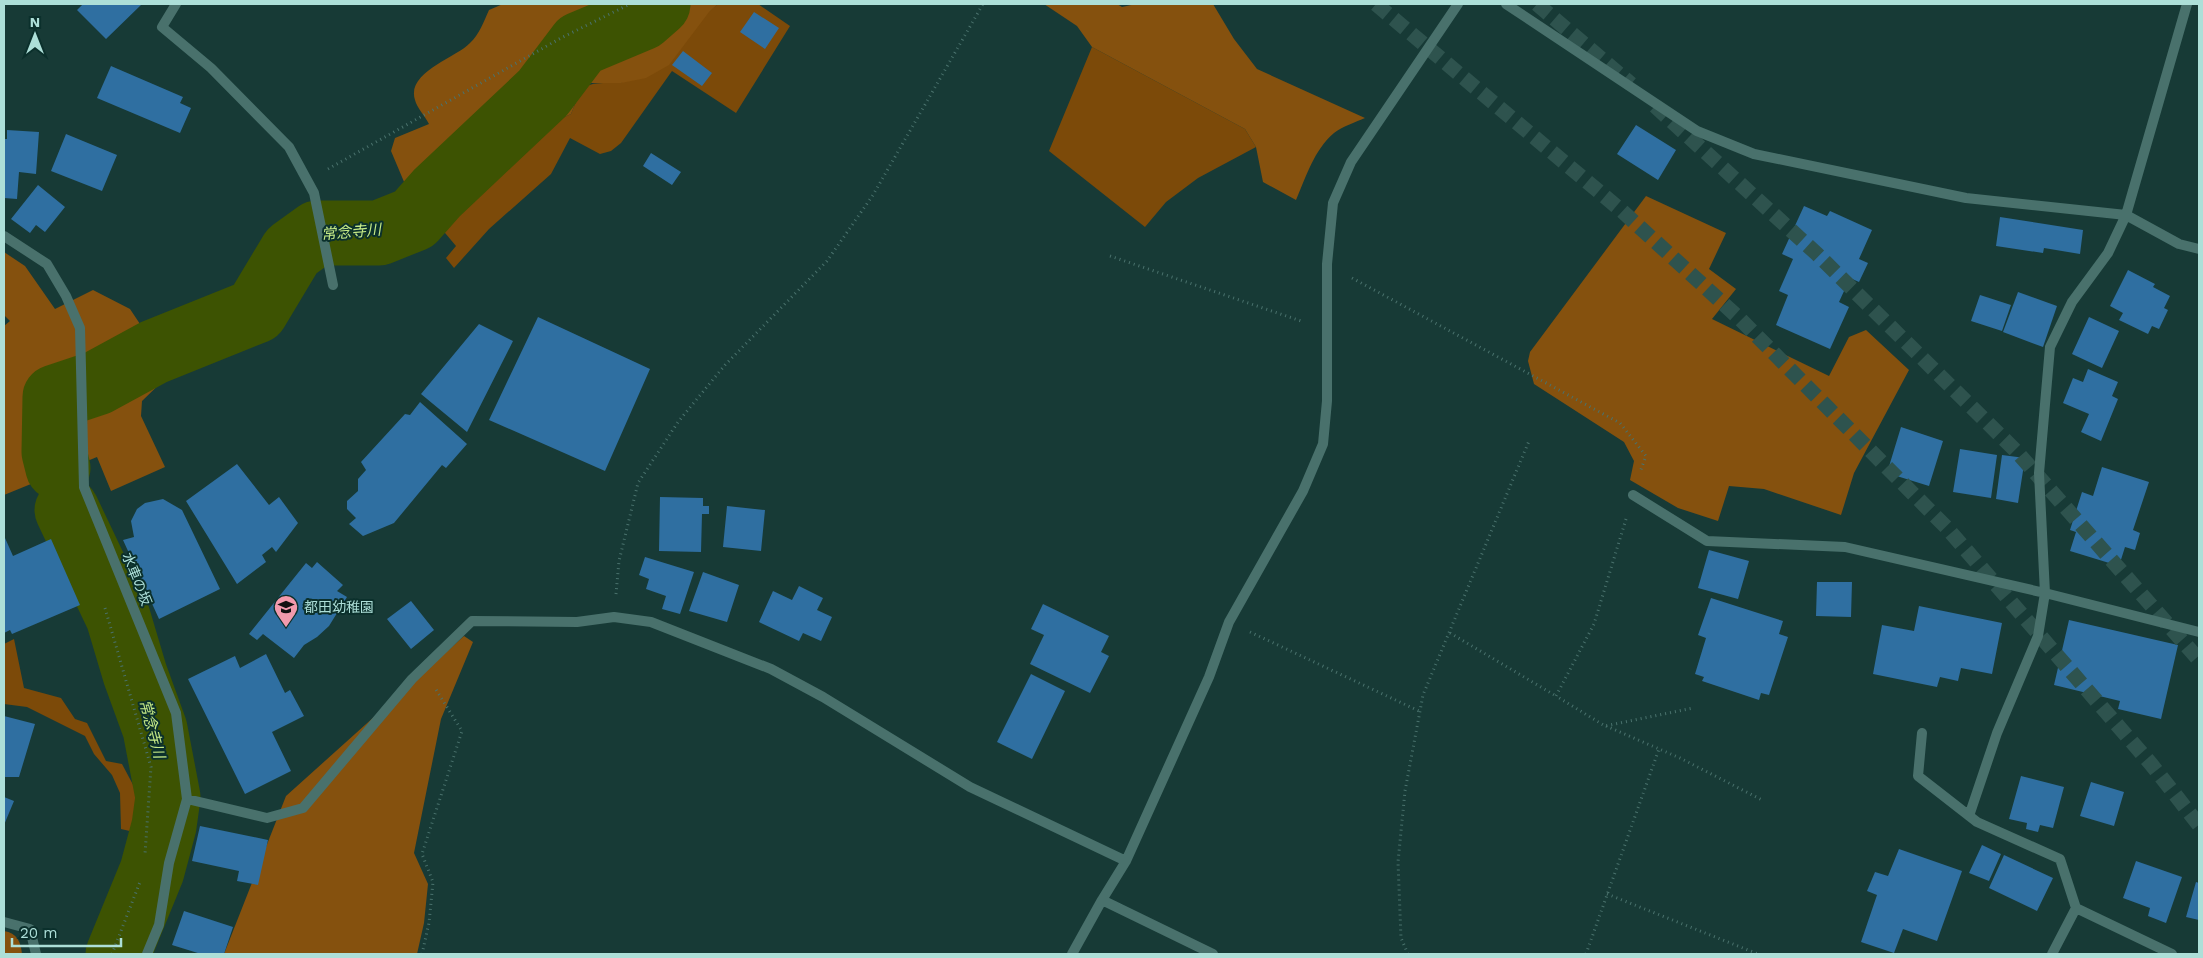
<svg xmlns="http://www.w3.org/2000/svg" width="2203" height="958" font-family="'Work Sans','Noto Sans JP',sans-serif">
	<rect width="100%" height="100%" fill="#173a36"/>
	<!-- green -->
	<path fill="#7c4a09" d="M718,4h40l32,22 -54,87 -64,-42 -51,72 -10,8 -11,3 -30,-16 -19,36 -62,55 -35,39 -8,-10 10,-12 -21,-25 22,-14 46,-38 29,-37 39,-18c14,-34 14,-31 50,-31z
		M1092,47l153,82 11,18 -58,31 -32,24 -21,25 -96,-76z
		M14,639l10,49 37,10 14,21 12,4 19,38 16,3 17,32 17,3 -2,20 -7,16 -26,-6 -1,-36 -8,-18 -18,-21 -9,-18 -58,-29 -23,-3v-60z"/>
	<!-- forest -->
	<path fill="#85510e" d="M503,4h215l-9,8 -40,53 -23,13 -25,5h-30l-10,6 -10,25 -39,18 -29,37 -46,38 -40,24 -16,2 -5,-19 14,-18 -19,-45 4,-13 34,-14c-4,-8 -12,-16 -14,-24 -9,-28 41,-42 55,-57 9,-8 14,-22 19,-33z
		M1044,4h73l5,3 14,-3h77l21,35 23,30 108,49c-9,4 -22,8 -31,15 -20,17 -28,44 -38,67l-33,-18 -7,-35 -11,-18 -153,-82 -15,-21z
		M1646,196l80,37 -17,36 27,20 -24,30 117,57 20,-39 17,-7 43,40 -55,103 -13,42 -77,-26 -35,-3 -11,35 -40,-13 -48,-28 4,-19 -10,-19 -90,-58 -6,-23 2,-9z
		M4,252l21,14 30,43 38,-19 37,19 42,63 -30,29 -1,15 24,51 -54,24 -14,-34 -93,38v-169l6,-5 -6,-6z
		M464,636l9,6 -32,77 -27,134 14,31 -4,39 -7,31h-193l62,-158z
		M151,894l6,8 -2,13 -19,39h-22l31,-59z
		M4,931c13,2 17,11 18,23h-18z"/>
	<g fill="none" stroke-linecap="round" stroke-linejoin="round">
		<!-- river -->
		<path stroke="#3d5302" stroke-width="65" d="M58,468l-4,-16 1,-55 42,-14 57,-31 102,-41 36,-60 25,-18h62l35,-14 23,-26 106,-100 37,-49 62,-26 16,-14
			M67,510l51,107 17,57 20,55 13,68 -4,29 -12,45 -34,83"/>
	</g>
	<!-- building -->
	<path fill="#2f6fa1" d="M83,4h59l-36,35 -29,-29z
		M754,12l25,16 -14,21 -25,-17z
		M683,51l29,22 -10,13 -30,-21z
		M111,66l72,31 -3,6 11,5 -11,25 -83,-35z
		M1636,125l40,25 -18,30 -41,-26z
		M7,130l32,2 -3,42 -17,-2 -2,27 -13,-1v-59h3z
		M66,134l51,21 -15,36 -51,-20z
		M651,153l30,19 -9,13 -29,-19z
		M38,185l27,22 -20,25 -9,-7 -6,8 -19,-14z
		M1804,206l23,10 3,-5 42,19 -13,29 9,4 -9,19 -9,-4 -11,24 10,5 -19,42 -54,-24 12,-30 -9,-4 14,-32 -11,-5z
		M2000,217l83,13 -3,24 -36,-6 -1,5 -47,-7z
		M2128,270l27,14 -2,3 17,9 -6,12 4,2 -9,19 -7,-3 -4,8 -29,-14 4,-7 -13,-7z
		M2018,292l39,14 -14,41 -40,-15z
		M1980,295l31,10 -9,26 -31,-10z
		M538,317l112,52 -45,102 -116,-51z
		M2089,317l30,14 -17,37 -30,-14z
		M479,324l34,17 -46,91 -46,-38z
		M2088,369l30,13 -6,14 6,3 -17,42 -20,-9 8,-18 -26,-11 10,-25 10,4z
		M420,402l47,42 -21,24 -4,-3 -48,58 -31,13 -14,-12 7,-6 -9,-9v-8l11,-10v-12l8,-9 -5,-8 44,-48 5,1z
		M1901,427l42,14 -14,45 -42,-13z
		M1960,449l37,6 -6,43 -38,-6z
		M2002,455l23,3 -7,45 -22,-4z
		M237,464l32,41 10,-8 19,26 -22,29 -4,-5 -10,8 4,7 -29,22 -51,-83z
		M2102,467l47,15 -16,48 7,3 -5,17 -10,-3 -6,19 -49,-15 6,-19 -6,-2 12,-38 11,4z
		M660,497l43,1v8h6v8h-7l-1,38 -42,-1z
		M163,499l19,11 38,79 -61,30 -36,-79 11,-3 -3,-16 6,-12 8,-6z
		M727,506l38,4 -4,41 -38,-4z
		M5,538l8,18 38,-17 29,66 -68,29 -2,-4 -6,3v-94z
		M1709,550l40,11 -11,38 -40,-11z
		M645,557l49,15 -14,42 -18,-5 4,-13 -20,-7 3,-10 -10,-4z
		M317,562l26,23 -6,6 10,6 -18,29 -12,11 -13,8 -10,13 -31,-24 -6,6 -8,-6 57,-71 6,5z
		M703,572l36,13 -12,37 -38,-11z
		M1817,582h35l-1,35 -35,-1z
		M799,586l24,12 -6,12 15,7 -11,24 -18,-8 -4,8 -40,-19 14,-31 19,9z
		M1711,598l72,23 -4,13 9,3 -19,58 -8,-2 -2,7 -57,-19 2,-4 -9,-3 11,-36 -8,-3z
		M411,601l23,29 -23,19 -24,-30z
		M1043,604l66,32 -8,16 8,4 -19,37 -60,-29 14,-29 -13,-6z
		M1919,606l83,17 -10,51 -31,-6 -3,13 -18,-4 -3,10 -64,-13 9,-49 32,6z
		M2069,620l109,25 -17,74 -43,-10 2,-8 -66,-16z
		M266,654l19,39 5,-3 14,26 -32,16 19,39 -46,23 -57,-115 47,-23 5,12z
		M1031,674l34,17 -33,68 -35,-17z
		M4,716l31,8 -16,53h-15z
		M2021,776l43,11 -11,41 -13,-3 -2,7 -12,-3 1,-6 -18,-4z
		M2091,782l33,10 -10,34 -34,-10z
		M4,797l10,4 -10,24z
		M200,826l68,14 -10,45 -21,-4 2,-10 -47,-10z
		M1982,845l19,9 -12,27 -20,-8z
		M1899,849l63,22 -25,70 -34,-12 -9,24 -33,-11 16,-47 -10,-4 8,-19 13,4z
		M2004,855l49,23 -16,33 -48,-23z
		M2136,861l46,16 -16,46 -18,-7 2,-8 -27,-10z
		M2196,882l3,1v37l-13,-3z
		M184,911l49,16 -9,27h-23l-29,-9z"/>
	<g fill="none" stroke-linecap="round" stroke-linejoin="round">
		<!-- highway-tunnel -->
		<path stroke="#2e534e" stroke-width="15" stroke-dasharray="15 8" stroke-linecap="butt" d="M1376,4l246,207 118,108 207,209 204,236 48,61
			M1537,4l94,80
			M1655,106l162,148 200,198 182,208"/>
		<!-- path -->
		<path stroke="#4a726d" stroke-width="3" stroke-dasharray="1 4" stroke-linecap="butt" d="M328,169l233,-131 69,-34
			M1110,256l194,66
			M1352,278l268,145 26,33 -6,16
			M1626,519l-32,105 -38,72 49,30 88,-18
			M616,594l3,-33 19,-78 40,-61 47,-57 102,-104 46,-66 110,-191
			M105,608l46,159 -6,87
			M1250,632l169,79
			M1450,633l106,63
			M1606,726l74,32 84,43
			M1607,894l151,60
			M112,954l28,-72
			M422,954l7,-31 4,-41 -11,-28 40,-123 -27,-43
			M1408,954l-7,-16 -3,-76 7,-71 18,-96 106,-254
			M1586,954l73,-205"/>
		<!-- street -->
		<path stroke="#49716c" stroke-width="10" d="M176,4l-14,23 49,41 78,79 25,46 19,92
			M1506,4l191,127 57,23 212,44 160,17 53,29 20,5
			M4,236l43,28 19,32 14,32 4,159 92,226 11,86 -18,64 -10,62 -12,29
			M1633,495l74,46 138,6 200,46 154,39
			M1922,733l-4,43 59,46 83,37 16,49 96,46
			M187,799l80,19 36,-10 109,-129 60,-58 105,1 37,-5 37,5 120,47 52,28 147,90 156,74
			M1969,816l28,-83 41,-97 7,-43 -6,-120 11,-126 22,-45 36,-49 18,-38 61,-211
			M1102,900l111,54
			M4,922l26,7 6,25
			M1072,954l30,-54 24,-39 83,-184 20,-55 74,-131 20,-47 4,-43v-137l6,-61 18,-41 107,-158
			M2052,954l24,-46"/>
	</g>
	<!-- icons -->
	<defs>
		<g id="school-pin" transform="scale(1.25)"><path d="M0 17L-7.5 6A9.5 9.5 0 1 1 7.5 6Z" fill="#f29aad" stroke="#0b302c"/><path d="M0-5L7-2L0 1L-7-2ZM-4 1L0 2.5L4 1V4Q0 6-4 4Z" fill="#111"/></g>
	</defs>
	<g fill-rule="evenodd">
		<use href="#school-pin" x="286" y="607"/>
	</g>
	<g text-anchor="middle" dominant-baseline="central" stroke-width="4" stroke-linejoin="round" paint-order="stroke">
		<!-- street labels -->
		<g font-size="14" fill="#addfd8" stroke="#0b302c">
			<text transform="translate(137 579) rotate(68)">水車の坂</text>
		</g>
		<!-- poi labels -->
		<g font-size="14" fill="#addfd8" stroke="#0b302c" text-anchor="start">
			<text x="304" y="607">都田幼稚園</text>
		</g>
		<!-- water labels -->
		<g font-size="15" font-style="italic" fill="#c5e986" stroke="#0b302c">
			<text transform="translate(351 232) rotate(-5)">常念寺川</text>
			<text transform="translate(152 729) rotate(75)">常念寺川</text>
		</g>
	</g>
	<!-- border -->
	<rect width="2203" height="958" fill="none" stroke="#addfd8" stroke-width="10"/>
	<!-- north arrow -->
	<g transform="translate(35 35)" stroke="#0b302c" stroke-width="4" paint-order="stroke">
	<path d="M0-4L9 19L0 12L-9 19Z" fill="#addfd8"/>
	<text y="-8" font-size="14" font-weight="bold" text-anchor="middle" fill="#addfd8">N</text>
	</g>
	<!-- scale -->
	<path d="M12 938v8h109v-8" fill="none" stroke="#addfd8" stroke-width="2.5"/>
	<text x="20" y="938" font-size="15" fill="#addfd8" stroke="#0b302c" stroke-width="4" paint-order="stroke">20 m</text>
</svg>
